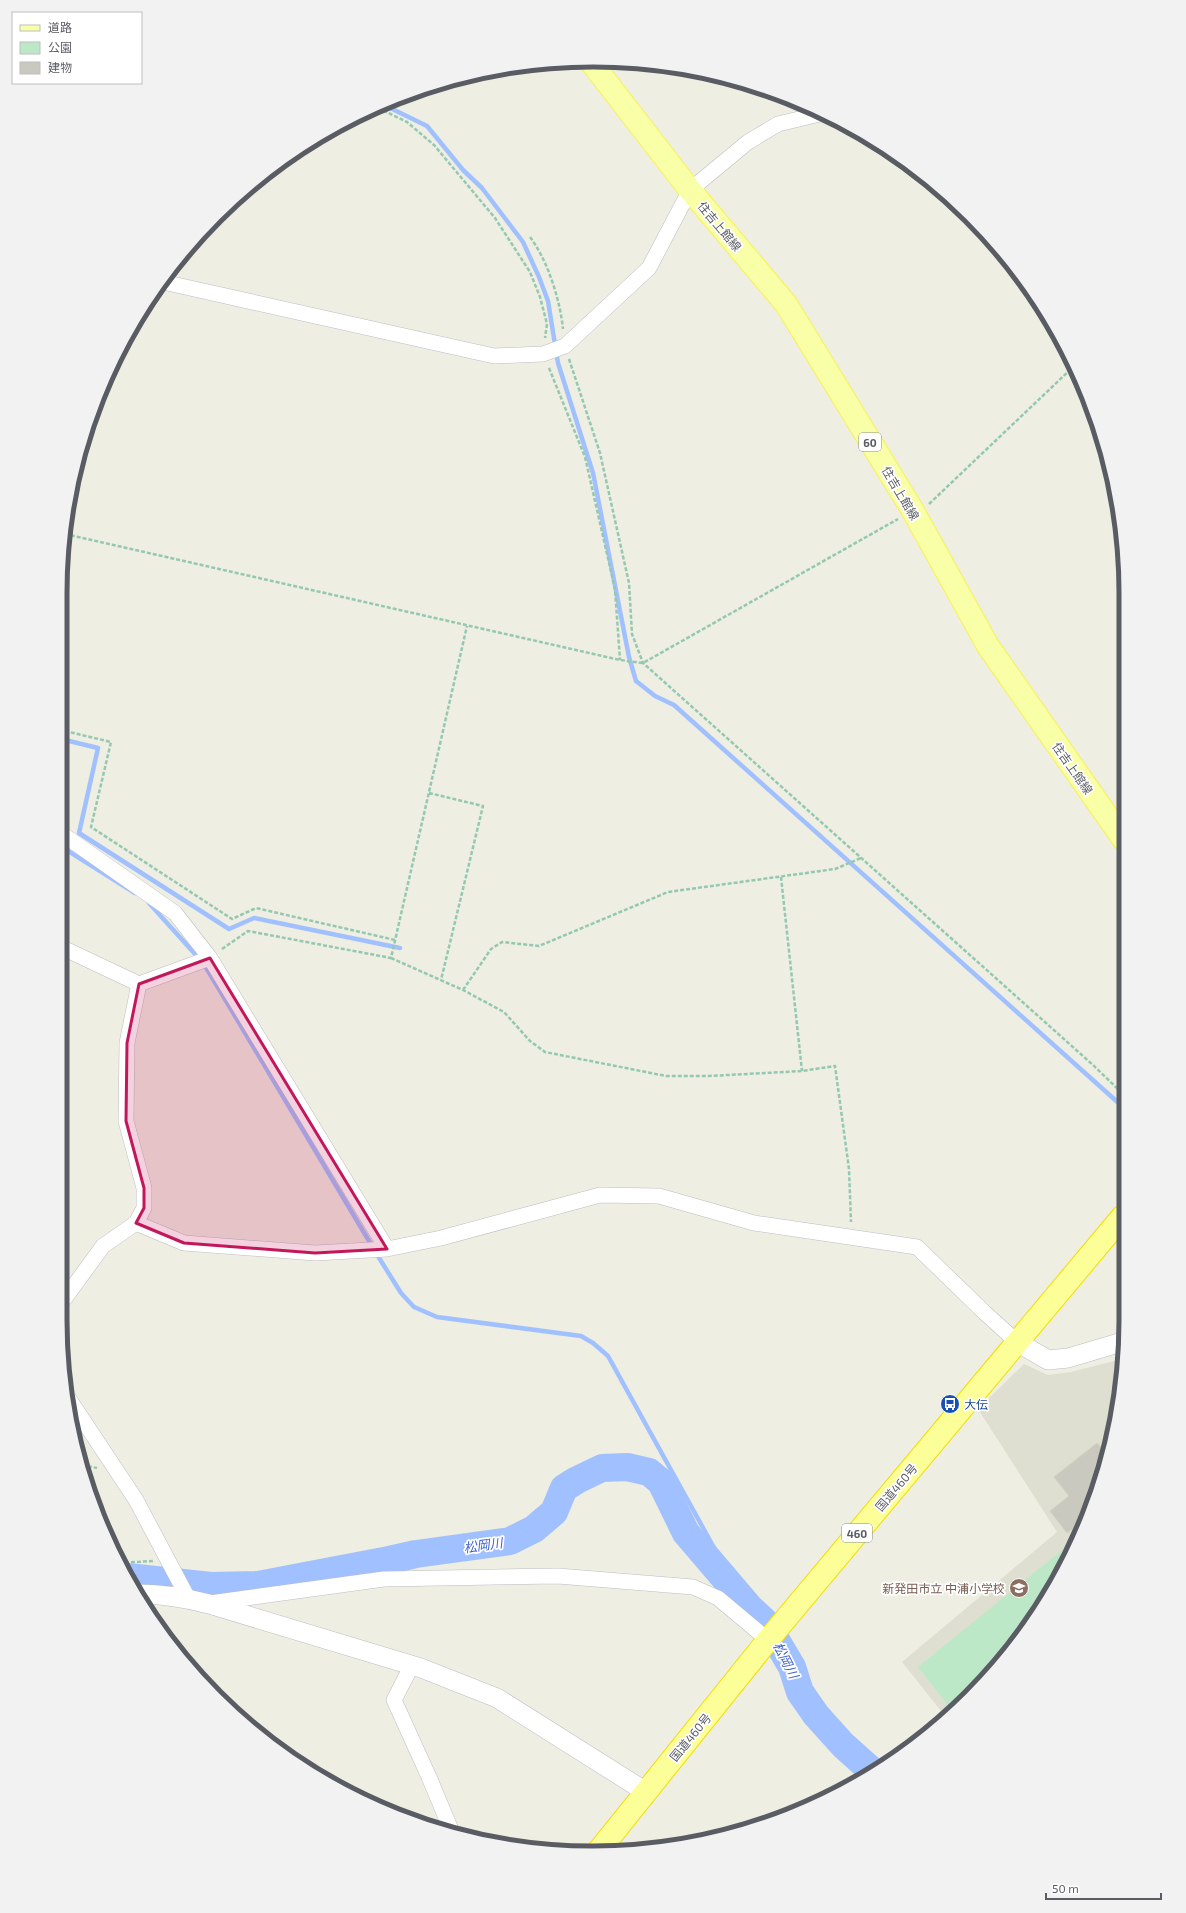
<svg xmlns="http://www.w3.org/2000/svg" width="1186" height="1913" font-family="'Exo 2','Noto Sans JP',sans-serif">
	<rect width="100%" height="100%" fill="#eeeee2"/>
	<!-- education -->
	<path fill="#deded1" d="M1122,1359l-1,30 -35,135 -70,120 -71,72 -43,-54 155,-130 -79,-123 46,-45 24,11 23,-3z"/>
	<!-- green -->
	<path fill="#bde8c7" d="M1078,1537l-62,107 -65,65 -33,-42z"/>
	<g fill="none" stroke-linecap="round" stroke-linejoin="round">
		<!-- stream -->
		<path stroke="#a1c0ff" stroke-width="4.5" d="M384,105l43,21 36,44 19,18 41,54 16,35 9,24 10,62 35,110 36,184 7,24 19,15 19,9 449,402
			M65,740l33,8 -19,85 150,96 25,-11 146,30
			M65,849l70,44
			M149,903l55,61 168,282
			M376,1253l25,40 13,14 23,10 144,19 12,7 15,13 110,199 11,30"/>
		<!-- river -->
		<path stroke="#a1c0ff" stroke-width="28" d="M128,1577l83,9 47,-1 131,-25 27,-6 94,-13 24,-12 20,-17 10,-24 13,-8 25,-12 25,-1 22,5 12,10 25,51 64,75 16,15 26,44 8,25 16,23 27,30 29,26"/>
	</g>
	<!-- building -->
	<path fill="#c9c9bf" stroke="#d3d2c0" d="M1097,1443l8,9 -18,66 -20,15 -17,-22 19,-15 -15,-19z"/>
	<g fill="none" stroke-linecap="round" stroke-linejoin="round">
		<!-- minor casing -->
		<g stroke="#bcbec4" stroke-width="16">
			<path id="minor" d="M163,282l331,74 49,-2 22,-8 84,-78 41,-78 58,-48 30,-18 46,-11
				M65,836l110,77 35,45 177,291
				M65,949l74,35
				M136,1223l8,-15v-20l-18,-67 1,-78 12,-59 71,-26
				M65,1298l38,-52 33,-23 48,20 131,10 72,-4 54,-11 159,-43 59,1 95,27 163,24 68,66 32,29
				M65,1393l71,107 52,98
				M210,1603l174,-24 174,-3 135,11 25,11 50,42
				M412,1665l-18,35 35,77 23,55"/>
		</g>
		<!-- tertiary casing -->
		<g stroke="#bcbec4" stroke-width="20">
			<path id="tertiary" d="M1017,1342l31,18 20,-2 54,-16
				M139,1594c24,0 47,4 70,10l212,64 76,30 149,94"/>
		</g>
		<!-- primary casing -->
		<g stroke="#f9f250" stroke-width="24">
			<path id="primary" d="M591,62l99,128 96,114 127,207 75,135 136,194"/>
		</g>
		<!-- trunk casing -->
		<g stroke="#f0df00" stroke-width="24">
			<path id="trunk" d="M597,1853l171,-213 354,-423"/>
		</g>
		<!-- path -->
		<path stroke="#95c8b1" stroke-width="2.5" stroke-dasharray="4 2" stroke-linecap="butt" d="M378,108l29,14 27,23 61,73 35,54 10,25 7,27 -2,14
			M530,237c18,24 30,63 33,92
			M569,359l31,94 29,130 3,51 11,29 450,402 30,29
			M549,368l36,89 30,132 5,71
			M929,504l143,-136
			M65,534l555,126 23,3 255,-144
			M65,731l46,11 -20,85 141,92 24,-11 139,32
			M429,793l54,13 -42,174
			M781,877l21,194
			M222,949l26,-18 143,27 76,-332
			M391,958l72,32 41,22 26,29 15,11 121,24h43l93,-5 33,-5 14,103 2,53
			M463,990l28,-41 11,-7 37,4 129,-54 167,-23 26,-11
			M82,1465l15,3
			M119,1563l34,-2"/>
		<!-- minor -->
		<use href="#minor" stroke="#fff" stroke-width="15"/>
		<!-- tertiary -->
		<use href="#tertiary" stroke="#fff" stroke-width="19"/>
		<!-- primary -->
		<use href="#primary" stroke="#f8ffa6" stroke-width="22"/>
		<!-- trunk -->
		<use href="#trunk" stroke="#fcfe97" stroke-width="22"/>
	</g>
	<!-- marked area -->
	<path fill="#c2185b" fill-opacity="0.2" stroke="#c2185b" stroke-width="3" stroke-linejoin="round" d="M210,958l177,291 -72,4 -131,-10 -48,-20 8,-15v-20l-18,-67 1,-78 12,-59z"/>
	<!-- icons -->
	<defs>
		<g id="bus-disc" transform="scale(1)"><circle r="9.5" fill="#1a4fb4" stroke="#fff"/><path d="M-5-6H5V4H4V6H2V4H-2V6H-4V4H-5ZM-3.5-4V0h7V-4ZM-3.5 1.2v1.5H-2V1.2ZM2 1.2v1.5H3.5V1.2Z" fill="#fff"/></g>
		<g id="school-disc" transform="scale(1)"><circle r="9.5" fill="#8d6e63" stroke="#fff"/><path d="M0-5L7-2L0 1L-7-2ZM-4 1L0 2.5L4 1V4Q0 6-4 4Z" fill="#fff"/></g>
	</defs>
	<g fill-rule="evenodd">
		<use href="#bus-disc" x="950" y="1404"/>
		<use href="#school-disc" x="1019" y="1588"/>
	</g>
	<g text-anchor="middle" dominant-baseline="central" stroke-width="3.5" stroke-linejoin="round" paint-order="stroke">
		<!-- shield labels -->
		<g fill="#fff" stroke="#8c8d92" stroke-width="1">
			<rect x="859" y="433" width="22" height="18" rx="3"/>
			<rect x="842" y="1524" width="30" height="18" rx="3"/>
		</g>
		<g font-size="11" font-weight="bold" fill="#5a5c64">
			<text x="870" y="442">60</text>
			<text x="857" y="1533">460</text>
		</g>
		<!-- street labels -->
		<g font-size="12" fill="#5a5c64" stroke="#fff">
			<text transform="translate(720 226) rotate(50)">住吉上館線</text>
			<text transform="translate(901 493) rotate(59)">住吉上館線</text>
			<text transform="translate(1073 768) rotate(55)">住吉上館線</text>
			<text transform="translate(896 1487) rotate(-50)">国道460号</text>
			<text transform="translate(690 1737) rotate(-51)">国道460号</text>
		</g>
		<!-- transit labels -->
		<g font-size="12" fill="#164399" stroke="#fff" text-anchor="start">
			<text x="964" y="1404">大伝</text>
		</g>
		<!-- education labels -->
		<g font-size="12" fill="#785e54" stroke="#fff" text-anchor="end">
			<text x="1005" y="1588">新発田市立 中浦小学校</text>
		</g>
		<!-- water labels -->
		<g font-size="13" font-style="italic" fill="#3d60ca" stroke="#fff">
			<text transform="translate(483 1545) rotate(-8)">松岡川</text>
			<text transform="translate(786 1660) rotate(63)">松岡川</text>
		</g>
	</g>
	<!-- crop -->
	<path d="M0 0H1186V1913H0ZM593 67H593A526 526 0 0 1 1119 593V1320A526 526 0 0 1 593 1846H593A526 526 0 0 1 67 1320V593A526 526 0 0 1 593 67Z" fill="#f2f2f3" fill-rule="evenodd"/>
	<path fill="none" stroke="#5a5c64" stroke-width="5" d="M593 67H593A526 526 0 0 1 1119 593V1320A526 526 0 0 1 593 1846H593A526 526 0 0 1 67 1320V593A526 526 0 0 1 593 67Z"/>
	<!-- legend -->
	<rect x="12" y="12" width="130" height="72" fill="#ffffff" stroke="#bdbec1"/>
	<rect x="20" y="25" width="20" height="6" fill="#f8ffa6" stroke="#bdbec1"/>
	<text x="48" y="32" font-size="12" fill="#5a5c64">道路</text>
	<rect x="20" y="42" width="20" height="12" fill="#bde8c7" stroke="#bdbec1"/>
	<text x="48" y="52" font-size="12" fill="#5a5c64">公園</text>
	<rect x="20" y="62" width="20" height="12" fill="#c9c9bf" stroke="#bdbec1"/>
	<text x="48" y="72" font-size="12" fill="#5a5c64">建物</text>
	<!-- scale -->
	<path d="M1046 1893v6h115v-6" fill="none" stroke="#5a5c64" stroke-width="2"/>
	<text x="1052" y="1893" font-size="12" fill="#5a5c64" stroke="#ffffff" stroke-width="3" paint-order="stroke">50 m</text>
</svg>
